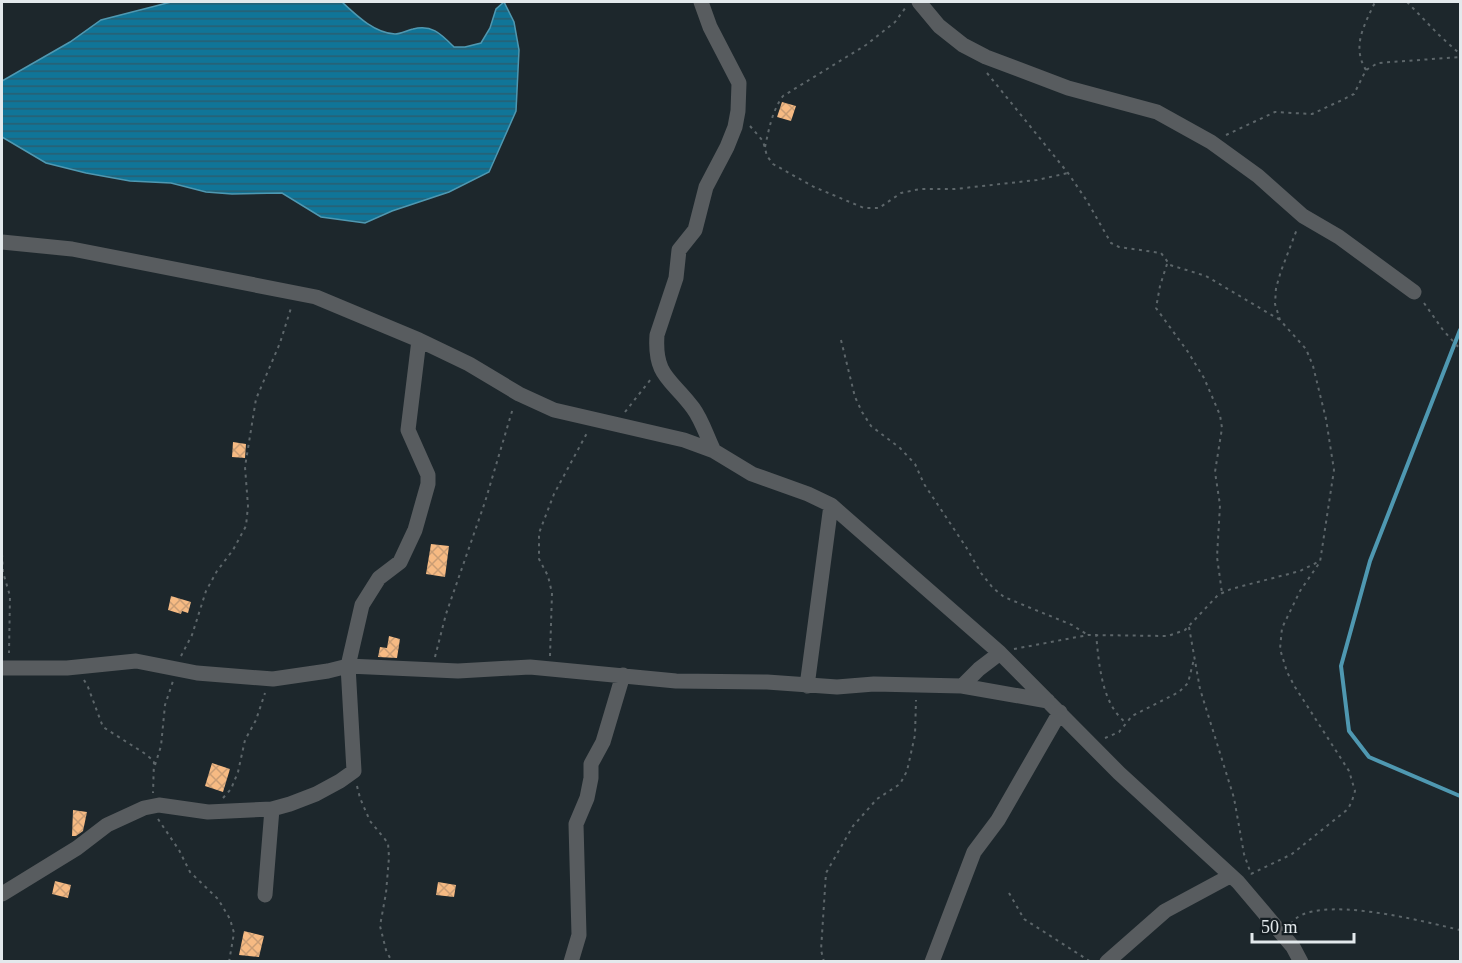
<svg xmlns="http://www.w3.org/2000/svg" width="1462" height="963" font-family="Georgia,serif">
	<defs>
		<pattern id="water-rules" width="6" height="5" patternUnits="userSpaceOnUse" patternTransform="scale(1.5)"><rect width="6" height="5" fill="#107598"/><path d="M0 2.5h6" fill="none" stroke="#2a5e70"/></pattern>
		<pattern id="building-cross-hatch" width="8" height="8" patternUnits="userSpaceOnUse" patternTransform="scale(1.5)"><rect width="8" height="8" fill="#f6ba83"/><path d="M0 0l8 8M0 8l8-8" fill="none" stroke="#ca9d74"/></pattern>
	</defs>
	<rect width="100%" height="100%" fill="#1d272c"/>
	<!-- water -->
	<path fill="url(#water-rules)" stroke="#4f98b1" stroke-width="1.5" d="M171,2h171c14,13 32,31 53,32 5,0 13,-4 18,-5 19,-5 28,5 41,18h11l16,-4 9,-15 6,-19 8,-7 10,20 5,28 -3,61 -27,61 -40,20 -57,19 -27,12 -44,-6 -39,-24 -50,1 -26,-2 -35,-9 -41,-2 -44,-8 -40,-10 -44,-26v-56l68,-39 31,-22z"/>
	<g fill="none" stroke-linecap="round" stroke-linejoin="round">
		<!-- stream -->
		<path stroke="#4f98b1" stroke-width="4" d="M1460,330l-90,231 -29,105 8,65 20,26 91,39"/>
	</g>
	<!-- building -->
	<path fill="url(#building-cross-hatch)" d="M782,102l14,4 -5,15 -14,-4z
		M233,442l13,2 -1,14 -13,-1z
		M431,544l18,2 -4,31 -19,-3z
		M171,596l20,6 -3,11 -6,-2 -1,3 -13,-4z
		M389,636l11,3 -3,19 -19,-1 2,-10 7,1z
		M212,763l18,6 -7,23 -18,-6z
		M73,810l14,2 -4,19 -7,5h-4z
		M55,881l16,4 -3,13 -16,-4z
		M438,882l18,3 -2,12 -18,-2z
		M244,931l20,5 -5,21 -20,-2z"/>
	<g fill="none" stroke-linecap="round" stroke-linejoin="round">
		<!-- path -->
		<path stroke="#5d666a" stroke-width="2" stroke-dasharray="3 4.5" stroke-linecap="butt" d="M1407,2l32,33 21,19
			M1366,70c-15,-24 -1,-46 9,-68
			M987,73l81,100 19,28 24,42 8,4 42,6 9,12 36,11 74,44
			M750,126l13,15 4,15 6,8 41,23 50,21h15l22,-15 19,-4h35l82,-9 31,-7
			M1226,135l49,-23 37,2 28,-13 14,-7 12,-24 12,-7 82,-6
			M765,147c4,-18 7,-36 18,-51l83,-51 29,-23 11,-15
			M1167,264l-7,22 -4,22 32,44 16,26 16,37 2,13 -7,44 5,33 -3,52 5,36
			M1424,303l19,27 17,19
			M841,340l14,57 7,15 9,14 29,22 15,16 9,20 42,63 15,26 12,15 11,9 68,28 16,10
			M625,412l26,-33
			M2,554l1,18 7,24 -1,57
			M1189,627l11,62 34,109 10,56 7,20
			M1096,634c3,29 5,68 29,88
			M1014,649l74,-14 80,1 17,-6 33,-35 13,-6 69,-18 18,-9
			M181,656l11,-21 14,-44 11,-20 16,-21 13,-24 2,-20 -3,-39 11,-68 24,-56 11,-35
			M550,656l2,-63 -4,-17 -9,-17v-26l15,-39 33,-61
			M435,657l11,-43 39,-112 28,-94
			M84,680l4,7 15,40 41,26 10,8 -1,32
			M1105,738l14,-6 13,-16 47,-24 9,-9 6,-24
			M155,765l6,-19 4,-41 8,-24
			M357,786l3,12 10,23 18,22 1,14 -3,36 -6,33 6,24 6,12
			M223,798l8,-9 7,-17 7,-32 11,-20 9,-27
			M158,819l21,31 11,22 28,27 12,20 4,14 -5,29
			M1251,874l41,-20 56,-45 4,-8 3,-10 -6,-20 -54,-84 -8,-15 -7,-23 2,-21 18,-37 20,-29 14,-92 -8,-51 -13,-53 -7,-17 -26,-29 -5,-16 1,-16 5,-17 16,-42
			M1009,893l15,26 67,43
			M1291,924c20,-33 139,-1 169,6
			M824,962l-3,-12 5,-77 27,-47 24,-27 23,-15 7,-13 8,-36 1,-35"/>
		<!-- minor -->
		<path stroke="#585c5f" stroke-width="15" d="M701,2l9,25 29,56 -1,28 -3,16 -8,20 -21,40 -11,43 -16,20 -3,28 -19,57c-3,42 15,44 36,73 9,12 14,29 21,43
			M919,2l20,24 24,19 23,12 82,31 89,24 54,30 47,34 45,40 36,21 75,55
			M2,242l70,7 244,48 103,43 50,24 50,30 35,16 130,30 30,11 38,23 56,20 23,11 169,148 119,120 119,109 55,65 8,15
			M2,668h65l69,-7 61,12 76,6 55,-8 20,-5 110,5 72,-4 146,14 91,1 70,5 37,-3 88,2 86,15
			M807,686l24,-181
			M962,686l17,-17 21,-16
			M2,894l75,-46 30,-23 37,-17 15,-3 49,7 64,-3 18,-5 26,-10 24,-13 14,-10 -6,-105 14,-61 17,-27 21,-16 15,-32 13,-46v-9l-20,-45 11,-90
			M265,895l7,-86
			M571,962l8,-27 -3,-111 11,-26 4,-20v-14l12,-22 20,-67
			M932,962l42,-110 24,-32 62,-108
			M1107,962l58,-51 65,-35"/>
	</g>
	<!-- border -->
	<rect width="1462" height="963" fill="none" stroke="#e3e9ec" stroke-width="6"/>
	<!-- scale -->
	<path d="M1252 933v9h102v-9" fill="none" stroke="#e3e9ec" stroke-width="3"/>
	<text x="1261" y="933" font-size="18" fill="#e3e9ec" stroke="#141d22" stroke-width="4.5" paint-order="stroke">50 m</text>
</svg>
